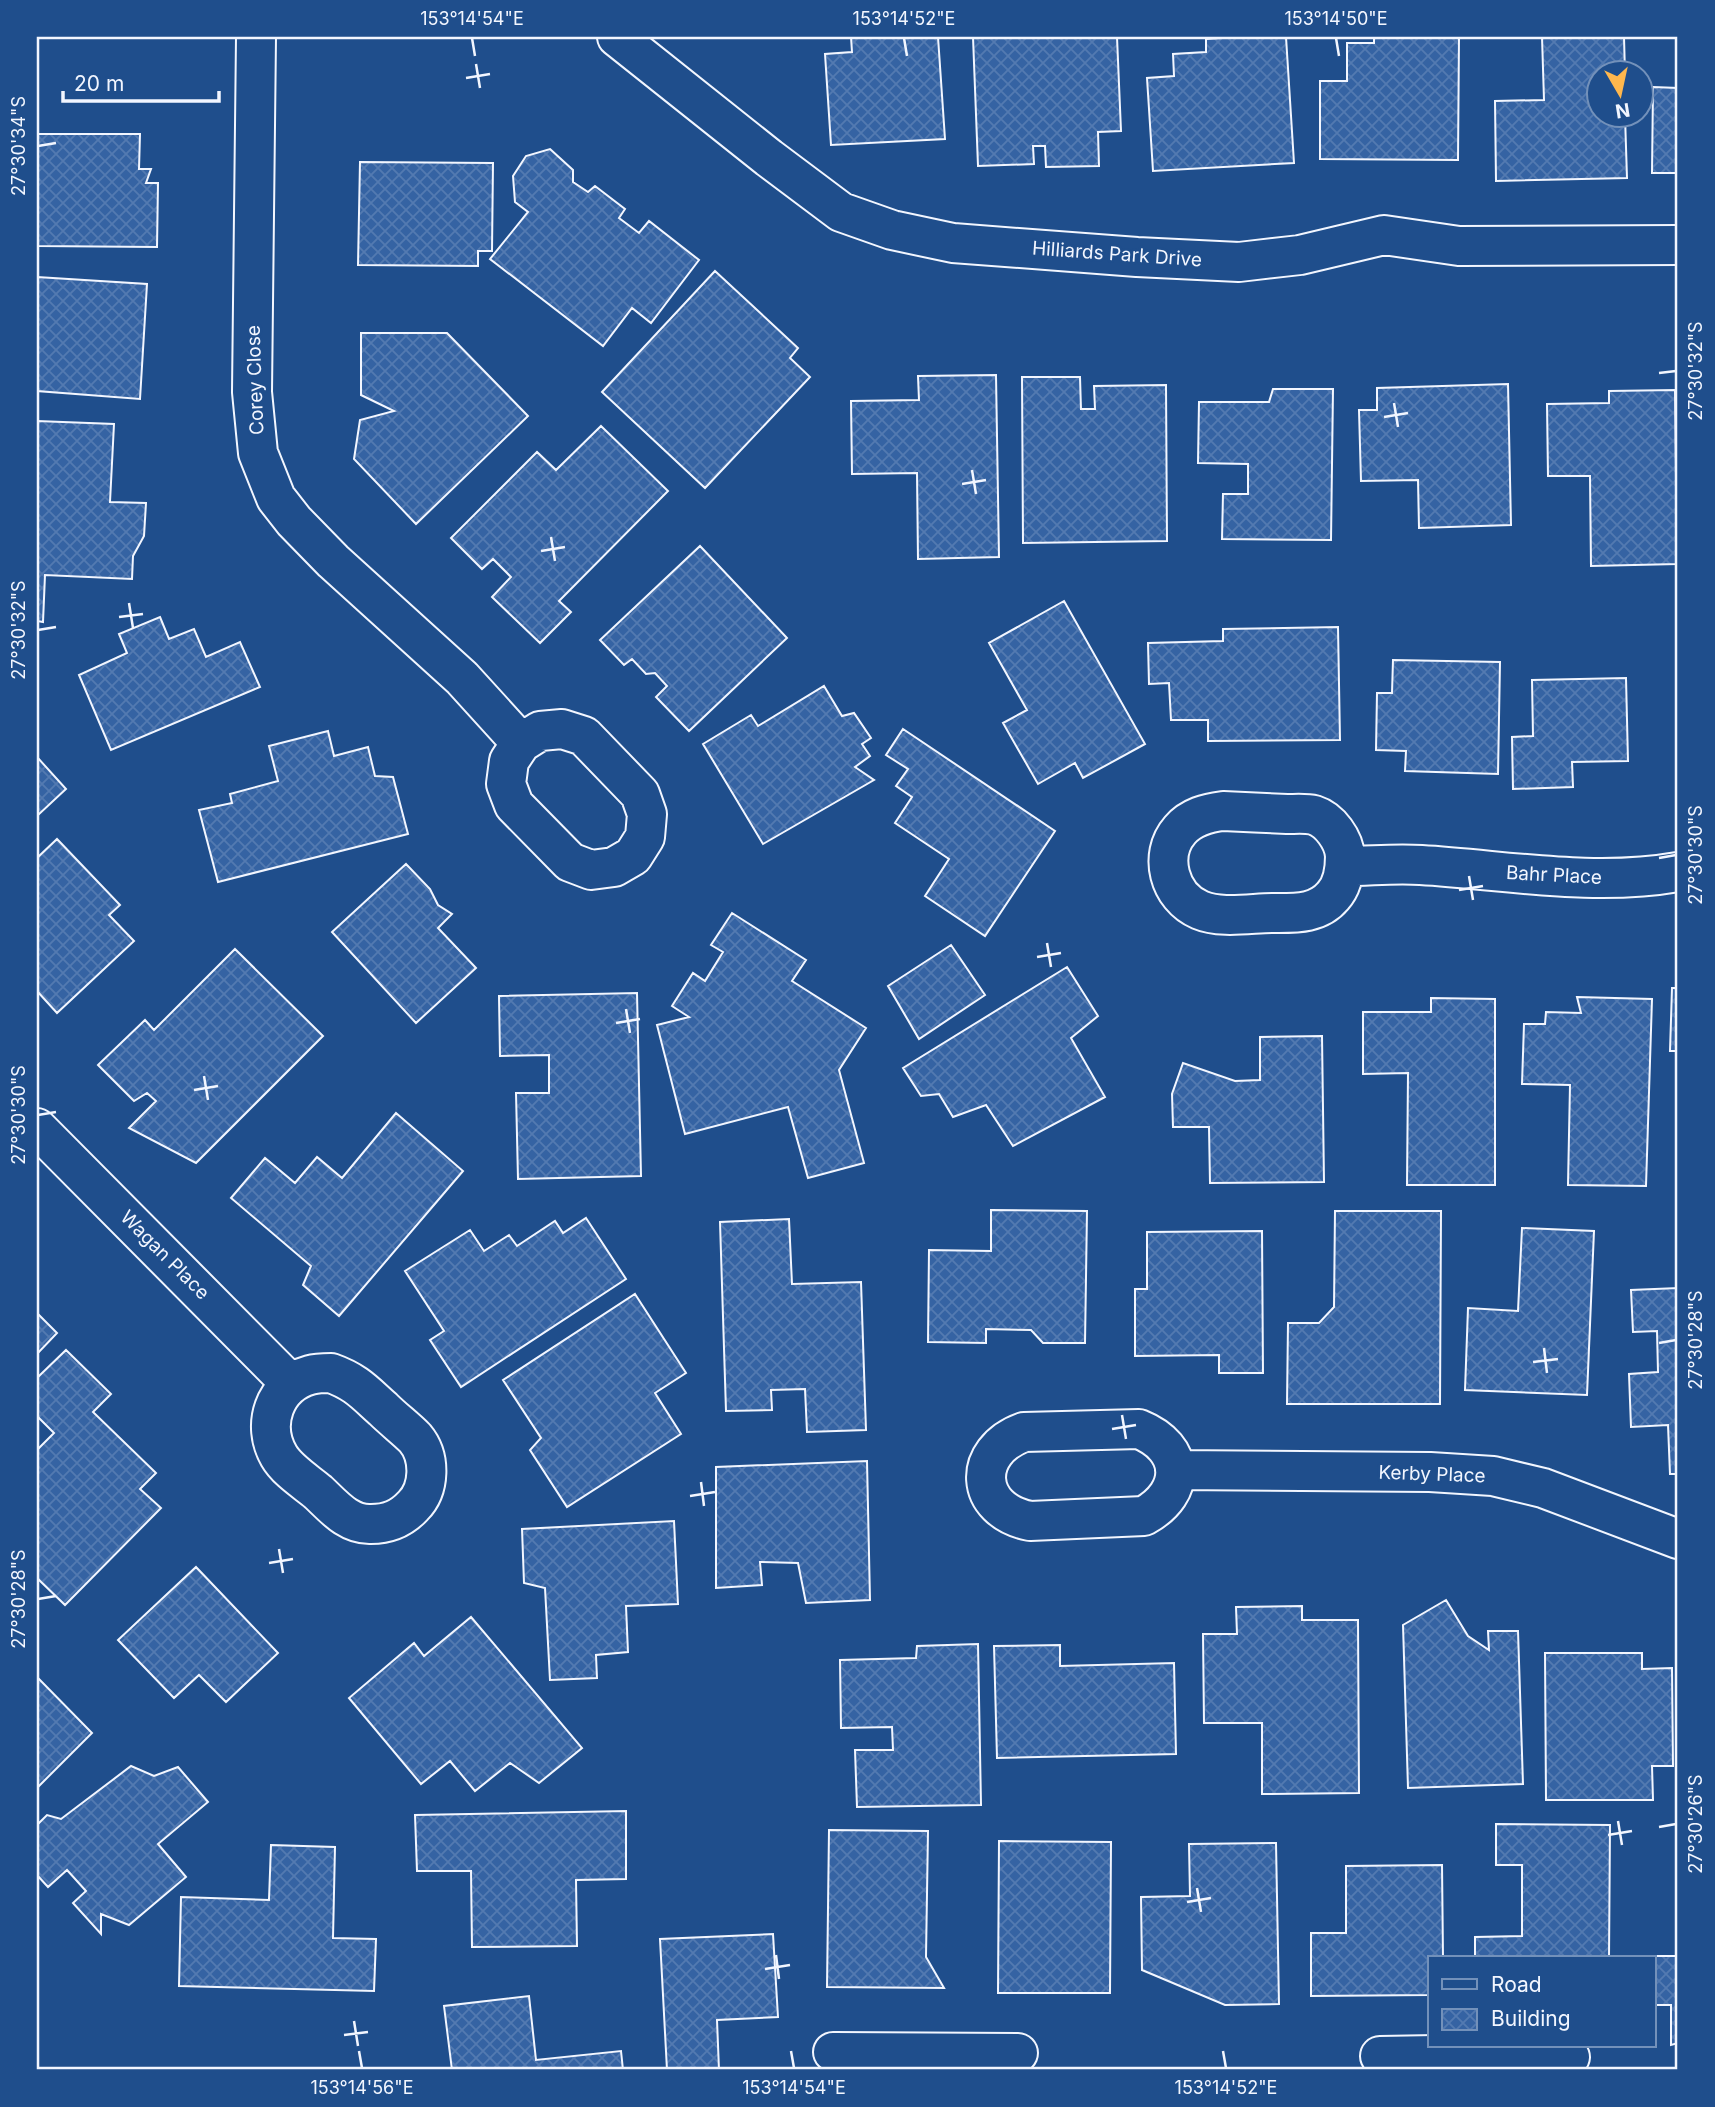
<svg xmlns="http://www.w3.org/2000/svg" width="1715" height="2107" font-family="Inter,sans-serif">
	<defs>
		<pattern id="building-cross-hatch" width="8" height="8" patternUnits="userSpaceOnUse" patternTransform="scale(1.75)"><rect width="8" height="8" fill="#3563a3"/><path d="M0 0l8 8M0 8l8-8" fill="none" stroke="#537ab1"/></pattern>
	</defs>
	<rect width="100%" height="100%" fill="#1f4e8c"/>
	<!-- building -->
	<path fill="url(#building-cross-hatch)" stroke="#f2f6ff" stroke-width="2" d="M851,37h87l7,102 -114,6 -6,-91 27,-2z
		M973,37h144l4,94 -23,1 1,34 -53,1 -1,-21h-12l1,18 -56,2z
		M1239,37h47l8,126 -141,8 -6,-93 27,-2 -1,-22 33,-2v-13z
		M1374,37h85l-1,123 -138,-1v-78h27v-38h27z
		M1542,37h82l1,37h-25v42h25l2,62 -131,3 -1,-80 49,-1z
		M1653,87l25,1v85h-26z
		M37,134h103l-1,35h12l-5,14h12l-1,64 -120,-1z
		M550,149l23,21v12l15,10 7,-6 30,23 -6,9 20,15 10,-12 50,39 -48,63 -19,-15 -29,38 -113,-87 38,-47 -13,-10 -2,-26 13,-20z
		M360,162l133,1 -1,88h-14v15l-120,-1z
		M715,271l83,77 -8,10 20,19 -105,111 -103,-96z
		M37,277l110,7 -7,115 -103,-8z
		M361,333h86l81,83 -112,108 -62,-65 6,-39 34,-9 -33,-16z
		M996,375l3,182 -81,2 -1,-86 -65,1 -1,-73 68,-1 -1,-24z
		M1022,377h58l1,32h14l-1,-23 72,-1 1,156 -144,2z
		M1508,384l3,141 -92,3 -1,-48 -57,1 -2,-71h18v-22z
		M1273,389h60l-2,151 -109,-1 1,-45h25v-30l-50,-1 1,-61h70z
		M1675,390l2,174 -86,2 -1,-90h-42l-1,-72 62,-1v-12z
		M37,421l77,3 -4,78 36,1 -2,33 -11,20 -1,23 -87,-4 -2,47 -6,-1z
		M601,426l67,65 -109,110 12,11 -31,31 -48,-46 19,-20 -18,-18 -11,10 -31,-31 86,-86 19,18z
		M700,546l87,92 -98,93 -33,-34 11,-11 -12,-13 -9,1 -14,-15 -8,6 -24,-25z
		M1064,601l81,143 -62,34 -8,-15 -37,21 -35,-61 24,-13 -38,-67z
		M160,617l9,22 25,-10 12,28 34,-15 20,45 -149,63 -32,-75 48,-22 -8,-19z
		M1338,627l2,113 -132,1v-21h-37l-2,-37 -20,1 -1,-41 75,-2v-12z
		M1393,660l107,2 -2,112 -93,-3 1,-20 -30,-1 1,-57h15z
		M1626,678l2,83 -56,1 1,25 -60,2 -1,-52 21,-1 -1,-56z
		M824,686l18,30 12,-3 17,25 -9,6 8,12 -15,11 19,13 -111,64 -60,-100 48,-29 7,11z
		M903,729l152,102 -70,105 -60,-40 24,-37 -54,-36 17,-26 -16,-11 12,-17 -22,-14z
		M328,731l6,25 34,-9 7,29 18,1 15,57 -190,48 -19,-72 33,-7 -2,-9 48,-13 -9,-35z
		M37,757l29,32 -29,27z
		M57,839l63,66 -11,10 25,26 -77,72 -20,-22v-133z
		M406,864l24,25 8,16 14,9 -14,14 38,40 -60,55 -84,-91z
		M732,913l74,47 -14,21 74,47 -27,42 25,93 -56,15 -20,-71 -103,27 -28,-109 32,-8 -17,-11 21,-33 12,8 18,-29 -12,-7z
		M951,945l34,50 -66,44 -31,-53z
		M235,949l88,87 -127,127 -67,-35 27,-27 -9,-8 -13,8 -36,-36 47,-45 9,10z
		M1067,967l31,49 -27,22 34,59 -92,49 -27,-41 -33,12 -14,-23 -18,2 -18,-28z
		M1672,988h6v63h-8z
		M637,993l4,183 -123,3 -2,-86h33v-38l-49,1 -1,-60z
		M1577,997l75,2 -6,187 -78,-1 2,-100 -48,-1 2,-60h21l1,-12 35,1z
		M1431,998l64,1v186h-88l1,-112 -45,1v-62h68z
		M1322,1036l2,146 -114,1 -1,-56h-36l-1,-33 11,-31 52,18 25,-1v-43z
		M396,1113l67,58 -124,145 -36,-31 8,-19 -80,-68 34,-40 30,25 22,-26 25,21z
		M991,1210l96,1 -2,132h-42l-12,-13 -45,-1v14l-58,-1 1,-92 62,1z
		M1335,1211h106l-1,193h-153l1,-81h31l15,-16z
		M586,1218l40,61 -165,108 -31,-47 14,-9 -39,-60 65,-41 14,21 25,-16 8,11 38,-25 8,12z
		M789,1219l3,65 69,-2 5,148 -59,2 -2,-43 -34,1 1,20 -46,1 -6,-189z
		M1522,1228l72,3 -7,164 -122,-5 3,-82 50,3z
		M1262,1231l1,142h-44v-18l-84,1v-67h12v-57z
		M1678,1288v186h-8l-2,-49 -37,2 -2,-53 29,-2 -1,-41 -24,1 -2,-42z
		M635,1294l51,79 -31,20 26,41 -114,73 -37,-57 11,-12 -38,-58z
		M37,1313l20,20 -20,21z
		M66,1350l45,44 -18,18 63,61 -16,16 21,19 -96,97 -28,-27v-128l17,-17 -17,-17v-38z
		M867,1461l3,139 -64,3 -8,-40 -38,-1 2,23 -46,3v-121z
		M674,1521l4,83 -52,2 2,46 -32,3 1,23 -47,2 -5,-92 -21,-5 -2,-54z
		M196,1567l82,86 -52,49 -27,-27 -25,23 -56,-58z
		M1446,1600l22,36 21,14 -1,-19h30l5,153 -115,4 -5,-163z
		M1302,1606v14h56l1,173 -97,1v-71h-58l-1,-89h34l-1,-27z
		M471,1617l111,131 -43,35 -29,-20 -35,28 -25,-30 -29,23 -72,-86 65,-55 10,13z
		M978,1644l3,161 -124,2 -2,-57h38l-1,-23 -51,1 -1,-68 76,-2 1,-12z
		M1060,1645v21l114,-3 2,91 -179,4 -3,-112z
		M1545,1653h97v16l30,-1 1,98h-21l1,34h-107z
		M37,1677l55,56 -55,55z
		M131,1766l23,10 24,-9 30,35 -50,42 28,33 -57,48 -28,-11v20l-28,-31 13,-12 -19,-21 -19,17 -11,-12v-50l10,-10 14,4z
		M626,1811v68l-50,1 1,66 -105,1 -1,-76h-54l-2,-56z
		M1496,1824l114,1 -1,133h-134v-21l47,-1v-71h-26z
		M829,1830l99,1 -2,126 18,31 -117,-1z
		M999,1841l112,1 -1,151h-112z
		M1276,1843l3,161 -54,1 -83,-35 -1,-73 49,-1 -1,-52z
		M271,1845l64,2 -2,91 43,1 -2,52 -195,-5 2,-89 88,3z
		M1442,1865l1,93h-13v37l-119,1v-63h35v-67z
		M773,1934l5,83 -61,3 2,50h-52l-7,-131z
		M1638,1956h40v87l-7,2v-40h-17v-47h-16z
		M529,1996l7,64 85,-9 2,19h-171l-8,-64z"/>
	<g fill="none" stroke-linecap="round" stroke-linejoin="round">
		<!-- minor casing -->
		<g stroke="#f2f6ff" stroke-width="42">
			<path id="minor" d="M256,37l-4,355 6,61 18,45 18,23 39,40 129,117 59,65
				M617,37l152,121 72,54 51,18 61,13 184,14 102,5 61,-7 84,-20 75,11 219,-1
				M562,729l22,7 56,58 7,20 -2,23 -12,19 -19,11 -23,3 -21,-8 -56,-57 -8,-21 3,-23 12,-18 19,-12z
				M1223,811c21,1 43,2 64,3 8,0 19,-1 27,1 16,5 30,25 31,41 0,14 -2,29 -12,40 -15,18 -37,17 -59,17 -22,0 -53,6 -74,-3 -31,-13 -42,-55 -20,-80 11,-13 27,-17 43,-19z
				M1345,866c25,0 51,-3 76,-1 85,5 172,22 257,7
				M37,1128l254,256
				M331,1373c25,9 33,19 52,36 10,10 22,19 32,29 16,19 15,51 -2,68 -12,13 -25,18 -42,18 -23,1 -38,-18 -53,-32 -12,-10 -31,-22 -39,-36 -18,-31 -5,-71 31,-81 7,-2 15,-2 21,-2z
				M1139,1429c47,19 48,63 5,87l-114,5c-56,-11 -59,-70 -6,-89z
				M1175,1470l255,2 63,4 50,12 135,51
				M833,2052l185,1
				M1380,2056l111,-2 79,3"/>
		</g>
		<!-- minor -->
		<use href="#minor" stroke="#1f4e8c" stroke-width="38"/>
	</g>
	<!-- ticks -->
	<path fill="none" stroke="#f2f6ff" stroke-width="2.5" d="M472,38l3,18M904,38l3,18M1336,38l3,18M476,64l4,24M466,78l24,-4M38,146l18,-3M1659,373l17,-2M1394,403l4,24M1384,417l24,-4M972,470l4,24M962,484l24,-4M551,537l4,24M541,551l24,-4M129,603l4,25M119,617l24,-3M38,630l18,-3M1659,858l17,-3M1469,876l4,24M1459,890l24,-4M1047,943l4,24M1037,957l24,-4M626,1009l4,24M616,1023l24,-4M204,1076l4,24M194,1090l24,-4M38,1115l18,-3M1659,1343l17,-3M1544,1348l3,25M1533,1362l25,-3M1122,1415l4,24M1112,1429l24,-4M701,1482l3,24M690,1496l25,-4M279,1549l4,24M269,1563l24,-4M38,1599l18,-3M1618,1821l4,24M1659,1827l17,-3M1608,1835l24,-4M1197,1888l4,24M1187,1902l24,-4M776,1955l3,24M765,1969l25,-4M354,2021l4,25M344,2035l24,-3M359,2051l3,17M791,2051l3,17M1223,2051l3,17"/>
	<g text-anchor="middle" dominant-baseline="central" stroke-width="5" stroke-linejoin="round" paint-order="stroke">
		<!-- street labels -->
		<g font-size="19" fill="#f2f6ff" stroke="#1f4e8c">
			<text transform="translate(1117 254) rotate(4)">Hilliards Park Drive</text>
			<text transform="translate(255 380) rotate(-92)">Corey Close</text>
			<text transform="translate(1554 875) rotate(3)">Bahr Place</text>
			<text transform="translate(165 1255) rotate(45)">Wagan Place</text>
			<text transform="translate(1432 1474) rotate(2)">Kerby Place</text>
		</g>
	</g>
	<!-- border -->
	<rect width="1715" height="2107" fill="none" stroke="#1f4e8c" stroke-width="77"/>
	<!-- legend -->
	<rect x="1428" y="1956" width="228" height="91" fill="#1f4e8c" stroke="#7391ba" stroke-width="2"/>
	<rect x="1442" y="1979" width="35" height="10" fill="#1f4e8c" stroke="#7391ba" stroke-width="2"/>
	<text x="1491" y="1992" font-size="21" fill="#f2f6ff">Road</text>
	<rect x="1442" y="2009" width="35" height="21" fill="url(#building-cross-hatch)" stroke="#7391ba" stroke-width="2"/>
	<text x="1491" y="2026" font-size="21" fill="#f2f6ff">Building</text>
	<!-- north arrow -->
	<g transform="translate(1620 94) rotate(171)"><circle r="33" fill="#1f4e8c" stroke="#7391ba" stroke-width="2"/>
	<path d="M0-5L12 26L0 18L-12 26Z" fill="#ffb74d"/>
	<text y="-10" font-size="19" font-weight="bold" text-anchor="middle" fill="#f2f6ff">N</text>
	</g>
	<!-- scale -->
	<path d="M63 91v10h156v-10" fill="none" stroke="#f2f6ff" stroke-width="3.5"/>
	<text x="74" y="91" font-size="21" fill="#f2f6ff" stroke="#1f4e8c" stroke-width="5" paint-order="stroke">20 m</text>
	<rect x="38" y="38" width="1638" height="2030" fill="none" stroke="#f2f6ff" stroke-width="2.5"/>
	<g font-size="18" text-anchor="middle" fill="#f2f6ff">
		<text x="472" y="25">153°14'54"E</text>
		<text x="904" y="25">153°14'52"E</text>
		<text x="1336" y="25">153°14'50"E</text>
		<text transform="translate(19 146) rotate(-90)" y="6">27°30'34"S</text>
		<text transform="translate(1696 371) rotate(-90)" y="6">27°30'32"S</text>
		<text transform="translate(19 630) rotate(-90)" y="6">27°30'32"S</text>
		<text transform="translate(1696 855) rotate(-90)" y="6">27°30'30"S</text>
		<text transform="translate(19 1115) rotate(-90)" y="6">27°30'30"S</text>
		<text transform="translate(1696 1340) rotate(-90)" y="6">27°30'28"S</text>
		<text transform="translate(19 1599) rotate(-90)" y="6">27°30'28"S</text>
		<text transform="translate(1696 1824) rotate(-90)" y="6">27°30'26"S</text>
		<text x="362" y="2094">153°14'56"E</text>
		<text x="794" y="2094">153°14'54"E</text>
		<text x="1226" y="2094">153°14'52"E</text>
	</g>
</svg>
